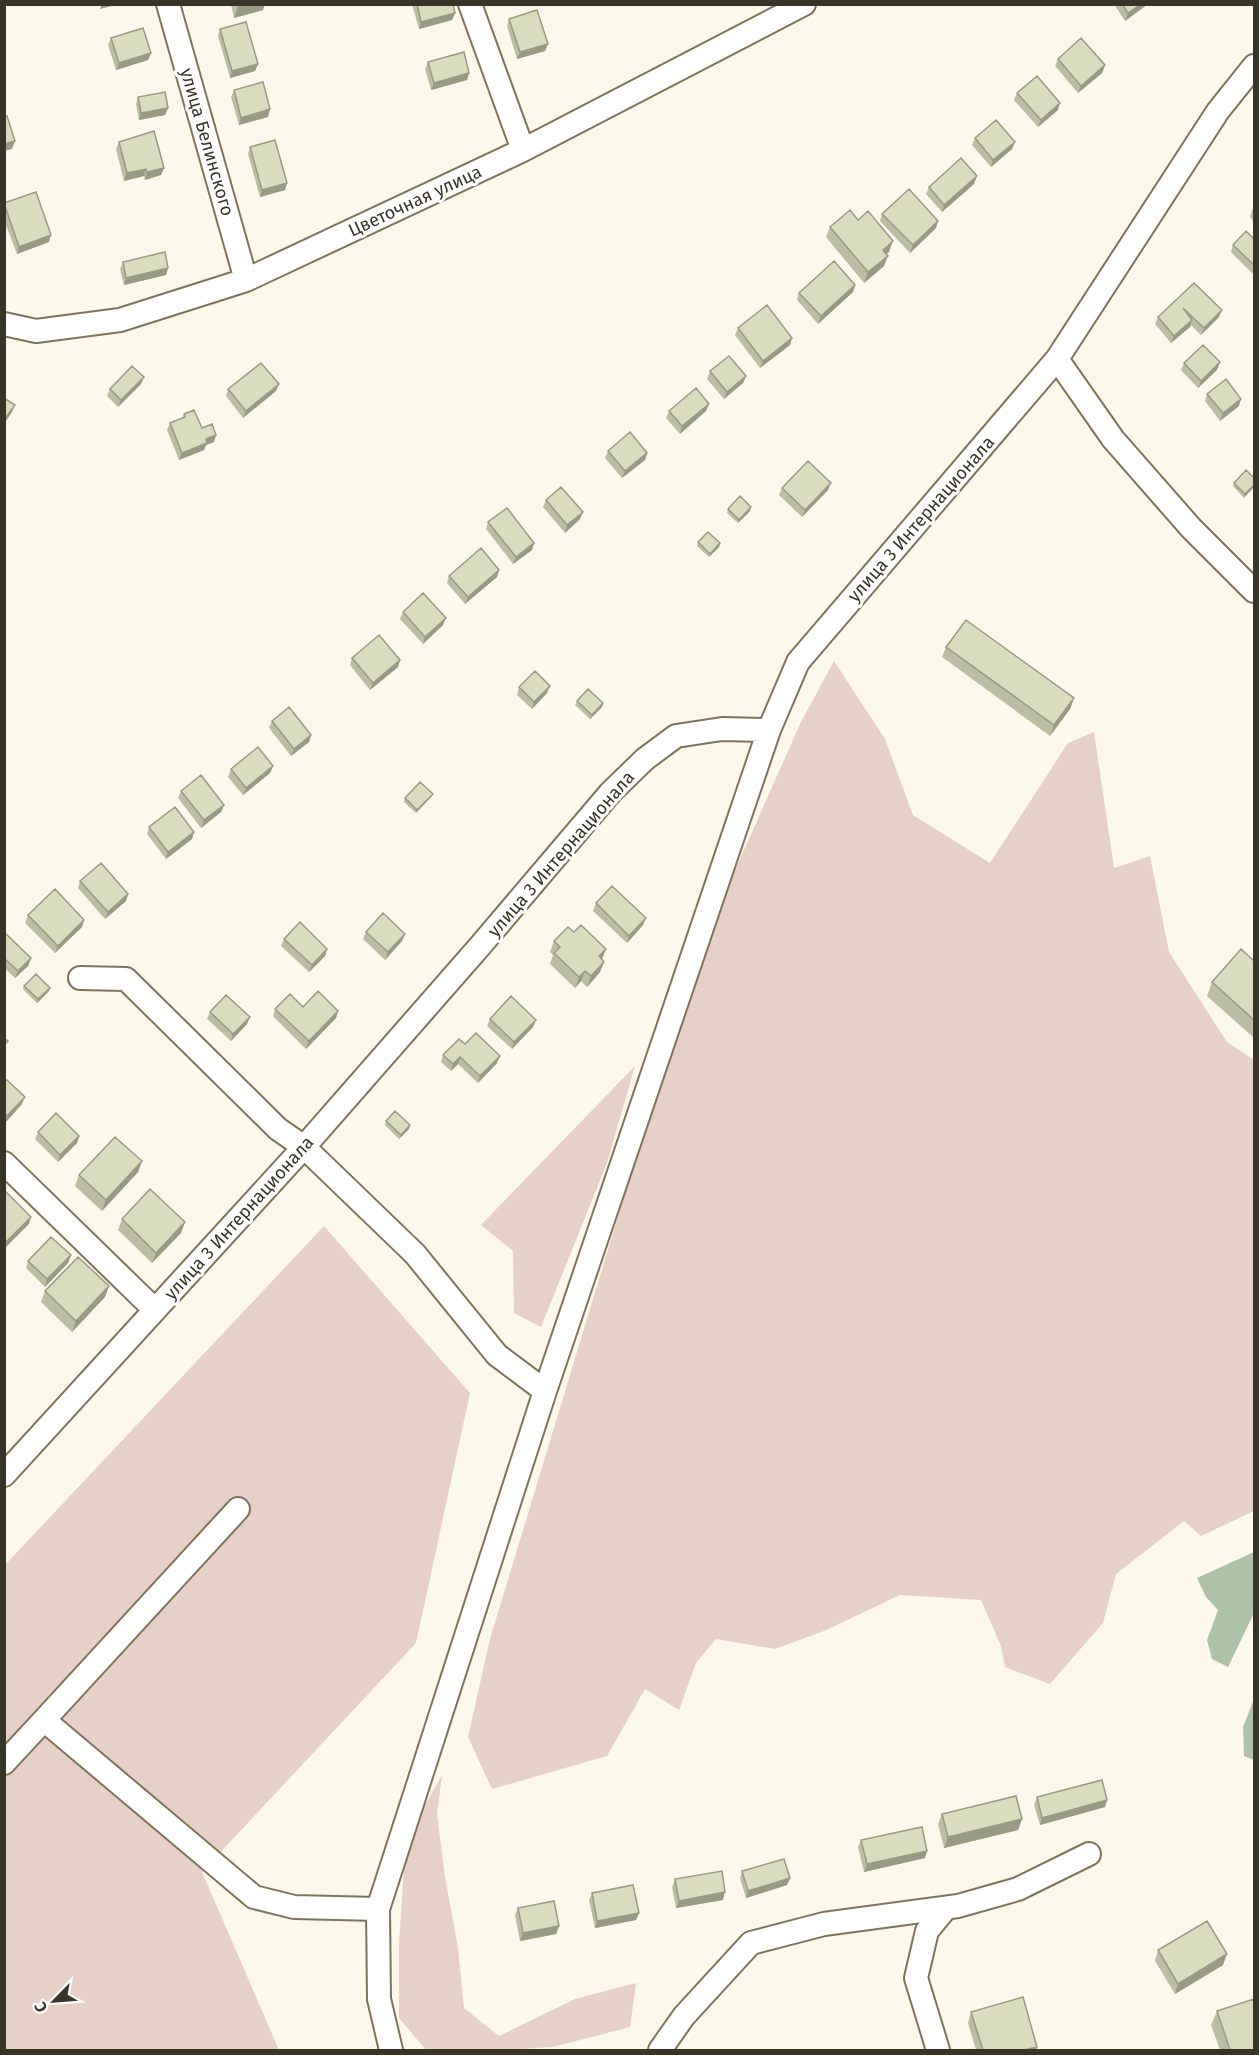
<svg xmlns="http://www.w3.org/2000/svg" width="1259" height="2055" font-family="'Fira Sans',sans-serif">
	<rect width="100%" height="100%" fill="#fdf8ec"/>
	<!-- green -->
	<path fill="#e7d0c7" d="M834,661l51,78 28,76 77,48 78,-120 26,-11 20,136 36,-12 19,96 58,90 27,18v451l-53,25 -17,-15 -68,53 -13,49 -53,61 -45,-17 -4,-21 -20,-46 -81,-5 -76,36 -49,18 -59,-10 -20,24 -17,47 -34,-21 -38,67 -115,33 -24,-52 22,-98 207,-683 103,-232z
		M635,1066l-28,97 -66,164 -27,-14 -1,-62 -32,-26z
		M324,1226l146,167 -54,250 -214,229 77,178h-274l-1,-484z
		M442,1775l-5,39 8,63 13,71 6,60 35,28 76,-37 61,-16 -6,44 -77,20 -48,3h-79l-27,-32v-75l7,-104z"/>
	<!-- water -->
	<path fill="#aec2a7" d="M1254,1552v61l-26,54 -16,-8 -5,-19 11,-30 -12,-13 -9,-19z
		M1254,1699v61l-10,-4 -1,-29z"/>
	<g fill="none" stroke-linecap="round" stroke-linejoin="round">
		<!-- minor casing -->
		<g stroke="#7f7458" stroke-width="26">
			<path id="minor" d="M168,4l78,276
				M470,4l53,146
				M4,324l32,7 84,-11 126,-40 277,-130 281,-146
				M1057,359l56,80 78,89 63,63
				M80,978l46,1 152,150 26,18 111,107 82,101 48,36
				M4,1163l151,147
				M4,1475l300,-328 176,-201 130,-153 35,-34 31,-23 46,-7 47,1
				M238,1509l-194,211 210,177 40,10 84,2
				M4,1763l40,-43
				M391,2050l-12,-51 -1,-90 167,-518 224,-661 29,-68 259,-303 161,-248 36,-45
				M660,2050l24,-34 67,-73 73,-19 134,-18 60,-17 71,-35
				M938,2050l-22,-72 11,-47 19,-23"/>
		</g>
		<!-- minor -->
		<use href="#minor" stroke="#fff" stroke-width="22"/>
	</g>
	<!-- wall -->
	<path fill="#bbbea3" d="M231,4h34l-2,6 -29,8z
		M412,4h41l2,9 -3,7 -33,9z
		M1114,4h34l-23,17z
		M509,19l39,25 -3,7 -28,8 -10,-33z
		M220,29l38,35 -3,7 -25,7 -12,-42z
		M111,38l40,15 -3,7 -32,10 -8,-25z
		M1058,59l47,6 -3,8 -24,20 -23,-27z
		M428,62l41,11 -2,7 -36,10 -6,-21z
		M234,90l34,27 -29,8 -8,-28z
		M1017,93l41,17 -20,17 -24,-27z
		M138,97l30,11 -3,7 -26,5 -3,-16z
		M975,138l40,4 -3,7 -21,18 -19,-22z
		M119,142l45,26 -3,7 -16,5 -1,-4 -20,5 -8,-32z
		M250,147l37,36 -2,7 -25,7 -12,-43z
		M974,184l-32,28 -16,-18 3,-7z
		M4,203l45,39 -32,12 -13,-34z
		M1254,208v14l-4,-5 2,-7z
		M882,214l56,7 -2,7 -26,25 -30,-32z
		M858,220l31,32 -3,2 -2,12 -20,17 -38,-46 4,-10z
		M1254,239v36l-23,-23 2,-7z
		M123,262l45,6 -2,7 -42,10 -4,-16z
		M1194,283l25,34 -18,18 -10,-10 -1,2 -19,16 -16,-19 3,-7z
		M855,285l-2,7 -35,32 -21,-24 2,-7z
		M738,328l54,10 -2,7 -30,23 -25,-33z
		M1184,363l33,7 -19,18 -17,-18z
		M710,371l36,5 -3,7 -19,16 -17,-20z
		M141,384l-23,23 -11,-11 3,-7z
		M228,389l48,2 -33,27 -17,-22z
		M1207,394l32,12 -19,15 -15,-20z
		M709,404l-3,7 -26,23 -14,-16 3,-7z
		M184,414l18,14 14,7 -2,7 -8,3 -2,5 -25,10 -12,-30 3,-7 12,-5z
		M608,451l39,2 -2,7 -23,18 -17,-20z
		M1254,478l-10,20 -11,-12 1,-3z
		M782,488l46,2 -26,27 -23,-22z
		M546,500l34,19 -15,14 -22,-26z
		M728,509l22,2 -12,12 -11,-10z
		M488,522l46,21 -2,7 -19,14 -27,-35z
		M698,542l22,1 -1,4 -10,10 -12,-11z
		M499,570l-2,7 -32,27 -18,-21 2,-7z
		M403,612l40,13 -20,19 -23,-25z
		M946,647l128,51 -4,11 -20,27 -108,-79z
		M352,658l48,2 -2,7 -28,23 -20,-25z
		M519,687l28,6 -15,16 -15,-14z
		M577,701l25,6 -12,12 -15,-14z
		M272,721l39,14 -2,7 -18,14 -22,-28z
		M273,766l-3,7 -27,22 -15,-18 3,-8z
		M181,791l43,14 -3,7 -20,16 -23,-30z
		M431,797l-15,16 -12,-11 1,-4z
		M149,827l45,5 -2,7 -26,20 -19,-25z
		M80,881l48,13 -2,7 -21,18 -27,-31z
		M596,903l47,22 -16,18 -34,-32z
		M28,915l56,5 -2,7 -27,26 -30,-30z
		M4,932l27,26 -3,8 -13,12 -11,-10z
		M366,932l39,2 -3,7 -17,19 -22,-21z
		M574,932l32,17 -4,10 2,3 -4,10 -13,15 -6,-6 -6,7 -25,-24 3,-9 -3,-3 4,-11z
		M284,939l43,10 -2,7 -16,16 -28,-26z
		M1254,961v77l-47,-42 5,-14z
		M24,986l25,5 -12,12 -14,-14z
		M303,1007l35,4 -2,7 -30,31 -33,-33 2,-7z
		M210,1012l40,5 -3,7 -16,17 -24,-22z
		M490,1019l46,1 -3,7 -21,22 -25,-23z
		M465,1044l32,19 -19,20 -20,-19 -7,7 -10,-9 2,-7z
		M4,1082l18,22 -17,19z
		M386,1121l24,4 -1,4 -10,10 -14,-14z
		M38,1132l41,4 -2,7 -19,19 -23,-23z
		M142,1161l-4,11 -36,39 -27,-25 4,-11z
		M122,1219l63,3 -4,11 -29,30 -34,-33z
		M71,1255l-3,8 -23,24 -19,-19 2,-7z
		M109,1286l-4,11 -33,35 -31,-30 4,-11z
		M1037,1797l70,3 -2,7 -65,18 -6,-20z
		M942,1814l80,5 -4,11 -74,18 -6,-24z
		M861,1840l66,11 -2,7 -61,14 -6,-25z
		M742,1871l48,7 -3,7 -41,13 -6,-20z
		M675,1879l48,21 -47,8 -4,-21z
		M592,1893l47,20 -3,7 -41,8 -6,-28z
		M518,1908l41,18 -3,8 -36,7 -5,-26z
		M1158,1950l65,15 -48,29 -20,-33z
		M1217,2011l37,39h-34l-9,-25z
		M971,2012l66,35 -1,3h-60l-8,-27z"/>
	<!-- shaded-wall -->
	<path fill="#989b84" d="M102,4h18l-20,5z
		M247,4h18l-2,6 -29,8 4,-11z
		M1141,4h7l-23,17 3,-8z
		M455,13l-3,7 -33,9 2,-7z
		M548,44l-3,7 -28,8 3,-7z
		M151,53l-3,7 -32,10 3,-7z
		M258,64l-3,7 -25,7 2,-7z
		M1105,65l-3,8 -24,20 3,-7z
		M469,73l-2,7 -36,10 3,-7z
		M1060,103l-2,7 -20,17 3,-7z
		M168,108l-3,7 -26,5 2,-7z
		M270,109l-2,8 -29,8 2,-7z
		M15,141l-3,8 -8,2v-7z
		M1015,142l-3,7 -21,18 2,-7z
		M164,168l-3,7 -16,5 2,-8z
		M146,169l-2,7 -20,5 3,-8z
		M977,176l-3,8 -32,28 2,-7z
		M287,183l-2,7 -25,7 2,-7z
		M938,221l-2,7 -26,25 3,-8z
		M51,235l-2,7 -32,12 2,-7z
		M893,241l-4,11 -10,8 4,-10z
		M888,256l-4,10 -20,17 4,-11z
		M168,268l-2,7 -42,10 2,-7z
		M855,285l-2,7 -35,32 3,-8z
		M1222,310l-3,7 -18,18 3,-7z
		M1192,320l-2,7 -19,16 3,-7z
		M792,338l-2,7 -30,23 3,-7z
		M1220,362l-3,8 -19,18 3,-7z
		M746,376l-3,7 -19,16 3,-7z
		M144,377l-3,7 -23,23 3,-7z
		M279,384l-3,7 -33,27 3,-7z
		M1241,399l-2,7 -19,15 3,-8z
		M709,404l-3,7 -26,23 2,-8z
		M15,405l-3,7 -8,12v-4z
		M216,435l-2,7 -8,3 -2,5 -25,10 3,-7 24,-14z
		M647,453l-2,7 -23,18 3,-7z
		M831,483l-3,7 -26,27 3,-7z
		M1254,485v2l-10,11 1,-4z
		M751,507l-1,4 -12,12 1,-3z
		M583,512l-3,7 -15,14 2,-8z
		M534,543l-2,7 -19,14 3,-7z
		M720,543l-1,4 -10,10 1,-3z
		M499,570l-2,7 -32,27 3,-7z
		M446,618l-3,7 -20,19 2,-7z
		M400,660l-2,7 -28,23 3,-7z
		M550,686l-3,7 -15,16 2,-7z
		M1074,698l-4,11 -20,27 4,-11z
		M603,703l-1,4 -12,12 2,-4z
		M311,735l-2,7 -18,14 3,-7z
		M273,766l-3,7 -27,22 3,-7z
		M433,794l-2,3 -15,16 1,-3z
		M224,805l-3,7 -20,16 3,-8z
		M194,832l-2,7 -26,20 2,-7z
		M128,894l-2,7 -21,18 3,-7z
		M646,918l-3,7 -16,18 2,-7z
		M84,920l-2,7 -27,26 3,-7z
		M405,934l-3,7 -17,19 3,-8z
		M327,949l-2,7 -16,16 3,-7z
		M606,949l-4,10 -3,-3z
		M31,958l-3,8 -13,12 3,-7z
		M604,962l-4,10 -13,15 4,-11z
		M585,971l-4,10 -6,7 4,-11z
		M50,988l-1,3 -12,12 1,-4z
		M338,1011l-2,7 -30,31 3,-8z
		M250,1017l-3,7 -16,17 2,-7z
		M536,1020l-3,7 -21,22 2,-7z
		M500,1056l-3,7 -19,20 2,-7z
		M460,1057l-2,7 -7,7 2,-7z
		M25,1097l-3,7 -17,19 2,-7z
		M410,1125l-1,4 -10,10 2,-4z
		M79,1136l-2,7 -19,19 2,-7z
		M142,1161l-4,11 -36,39 4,-11z
		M31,1217l-2,7 -25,25 2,-7z
		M185,1222l-4,11 -29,30 4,-10z
		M71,1255l-3,8 -23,24 2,-8z
		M109,1286l-4,11 -33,35 4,-11z
		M1107,1800l-2,7 -65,18 2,-7z
		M1022,1819l-4,11 -74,18 4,-11z
		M927,1851l-2,7 -61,14 3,-8z
		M790,1878l-3,7 -41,13 2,-7z
		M725,1892l-2,8 -47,8 3,-7z
		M639,1913l-3,7 -41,8 2,-7z
		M559,1926l-3,8 -36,7 3,-8z
		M1227,1954l-4,11 -48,29 3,-10z
		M1037,2047l-1,3h-12z"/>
	<!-- building -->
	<path fill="#d9ddbd" stroke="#989b84" stroke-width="1.5" d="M238,4h9l-9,3z
		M417,4h36l2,9 -34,9z
		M1122,4h19l-13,9z
		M537,10l11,34 -28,8 -11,-33z
		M246,22l12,42 -26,7 -12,-42z
		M143,28l8,25 -32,10 -8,-25z
		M1081,38l24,27 -24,21 -23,-27z
		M464,52l5,21 -35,10 -6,-21z
		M1037,76l23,27 -19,17 -24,-27z
		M263,82l7,27 -29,9 -7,-28z
		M165,92l3,16 -27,5 -3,-16z
		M7,116l8,25 -11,3v-27z
		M996,120l19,22 -22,18 -18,-22z
		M154,131l10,37 -17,4 -1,-3 -19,4 -8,-31z
		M275,140l12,43 -25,7 -12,-43z
		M961,158l16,18 -33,29 -15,-18z
		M909,189l29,32 -25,24 -31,-31z
		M36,192l15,43 -32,12 -15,-44z
		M850,210l8,10 10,-9 25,30 -10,9 5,6 -20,16 -38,-45z
		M1246,231l8,8v26l-21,-20z
		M165,252l3,16 -42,10 -3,-16z
		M834,261l21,24 -34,31 -22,-23z
		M1194,283l28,27 -18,18 -21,-20 9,12 -18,16 -16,-19z
		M767,305l25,33 -29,23 -25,-33z
		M1203,345l17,17 -19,19 -17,-18z
		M729,356l17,20 -19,16 -17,-21z
		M261,363l18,21 -33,27 -18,-22z
		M132,366l12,11 -23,23 -11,-11z
		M1226,379l15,20 -18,14 -16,-19z
		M696,388l13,16 -27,22 -13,-15z
		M4,398l11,7 -11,15z
		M194,410l8,18 10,-4 4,11 -10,4 1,4 -25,10 -12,-30 15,-6 -1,-3z
		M630,432l17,21 -22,18 -17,-20z
		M808,461l23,22 -26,27 -23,-22z
		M1246,470l8,8v7l-9,9 -11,-11z
		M561,487l22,25 -16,13 -21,-25z
		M740,496l11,11 -12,13 -11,-11z
		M507,508l27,35 -18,14 -28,-35z
		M708,532l12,11 -10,11 -12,-12z
		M481,548l18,22 -31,27 -19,-21z
		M423,593l23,25 -21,19 -22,-25z
		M966,620l108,78 -20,27 -108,-78z
		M379,635l21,25 -27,23 -21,-25z
		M535,671l15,15 -16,16 -15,-15z
		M588,689l15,14 -11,12 -15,-14z
		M289,707l22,28 -17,14 -22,-28z
		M258,747l15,19 -27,22 -15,-19z
		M201,775l23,30 -20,15 -23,-29z
		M420,782l13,12 -16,16 -12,-12z
		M175,807l19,25 -26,20 -19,-25z
		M101,863l27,31 -20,18 -28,-31z
		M612,886l34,32 -17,18 -33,-33z
		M55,889l29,31 -26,26 -30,-31z
		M383,913l22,21 -17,18 -22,-20z
		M300,922l27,27 -15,16 -28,-26z
		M581,925l25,24 -7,7 5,6 -13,14 -6,-5 -6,6 -25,-24 6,-6 -6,-6 14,-14 6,5z
		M4,932l27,26 -13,13 -14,-13z
		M1241,949l13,12v59l-42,-38z
		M36,974l14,14 -12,11 -14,-13z
		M318,991l20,20 -29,30 -34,-32 15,-15 13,13z
		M226,995l24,22 -17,17 -23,-22z
		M511,996l25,24 -22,22 -24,-23z
		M476,1033l24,23 -20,20 -20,-19 -7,7 -10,-9 16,-16 6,5z
		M4,1038l4,3 -4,4z
		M7,1080l18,17 -18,19 -3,-3v-31z
		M395,1111l15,14 -9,10 -15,-14z
		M56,1113l23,23 -19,19 -22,-23z
		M115,1137l27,24 -36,39 -27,-25z
		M150,1189l35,33 -29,31 -34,-34z
		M5,1191l26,26 -25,25 -2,-2v-48z
		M51,1237l20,18 -24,24 -19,-18z
		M78,1257l31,29 -33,35 -31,-30z
		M1102,1780l5,20 -65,18 -5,-21z
		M1016,1796l6,23 -74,18 -6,-23z
		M922,1827l5,24 -60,13 -6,-24z
		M784,1859l6,19 -42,13 -6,-20z
		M722,1871l3,21 -46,9 -4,-22z
		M633,1885l6,28 -42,8 -5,-28z
		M554,1901l5,25 -36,7 -5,-25z
		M1207,1921l20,33 -49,30 -20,-34z
		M1023,1997l14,50 -13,3h-41l-12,-38z
		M1254,1999v51h-24l-13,-39z"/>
	<g text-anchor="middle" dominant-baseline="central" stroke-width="6" stroke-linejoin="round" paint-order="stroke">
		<!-- street labels -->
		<g font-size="18" fill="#393428" stroke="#fff">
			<text transform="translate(207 142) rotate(74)">улица Белинского</text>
			<text transform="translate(415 201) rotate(-25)">Цветочная улица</text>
			<text transform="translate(921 519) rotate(-49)">улица 3 Интернационала</text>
			<text transform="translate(561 854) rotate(-49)">улица 3 Интернационала</text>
			<text transform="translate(239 1218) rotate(-48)">улица 3 Интернационала</text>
		</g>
	</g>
	<!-- border -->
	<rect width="1259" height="2055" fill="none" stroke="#393428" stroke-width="12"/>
	<!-- north arrow -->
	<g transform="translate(54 2001) rotate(245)" stroke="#ffffff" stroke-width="4.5" paint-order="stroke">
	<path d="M0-4.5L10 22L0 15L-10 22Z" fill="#393428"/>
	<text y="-9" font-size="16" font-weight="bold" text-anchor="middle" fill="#393428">С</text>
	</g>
</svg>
